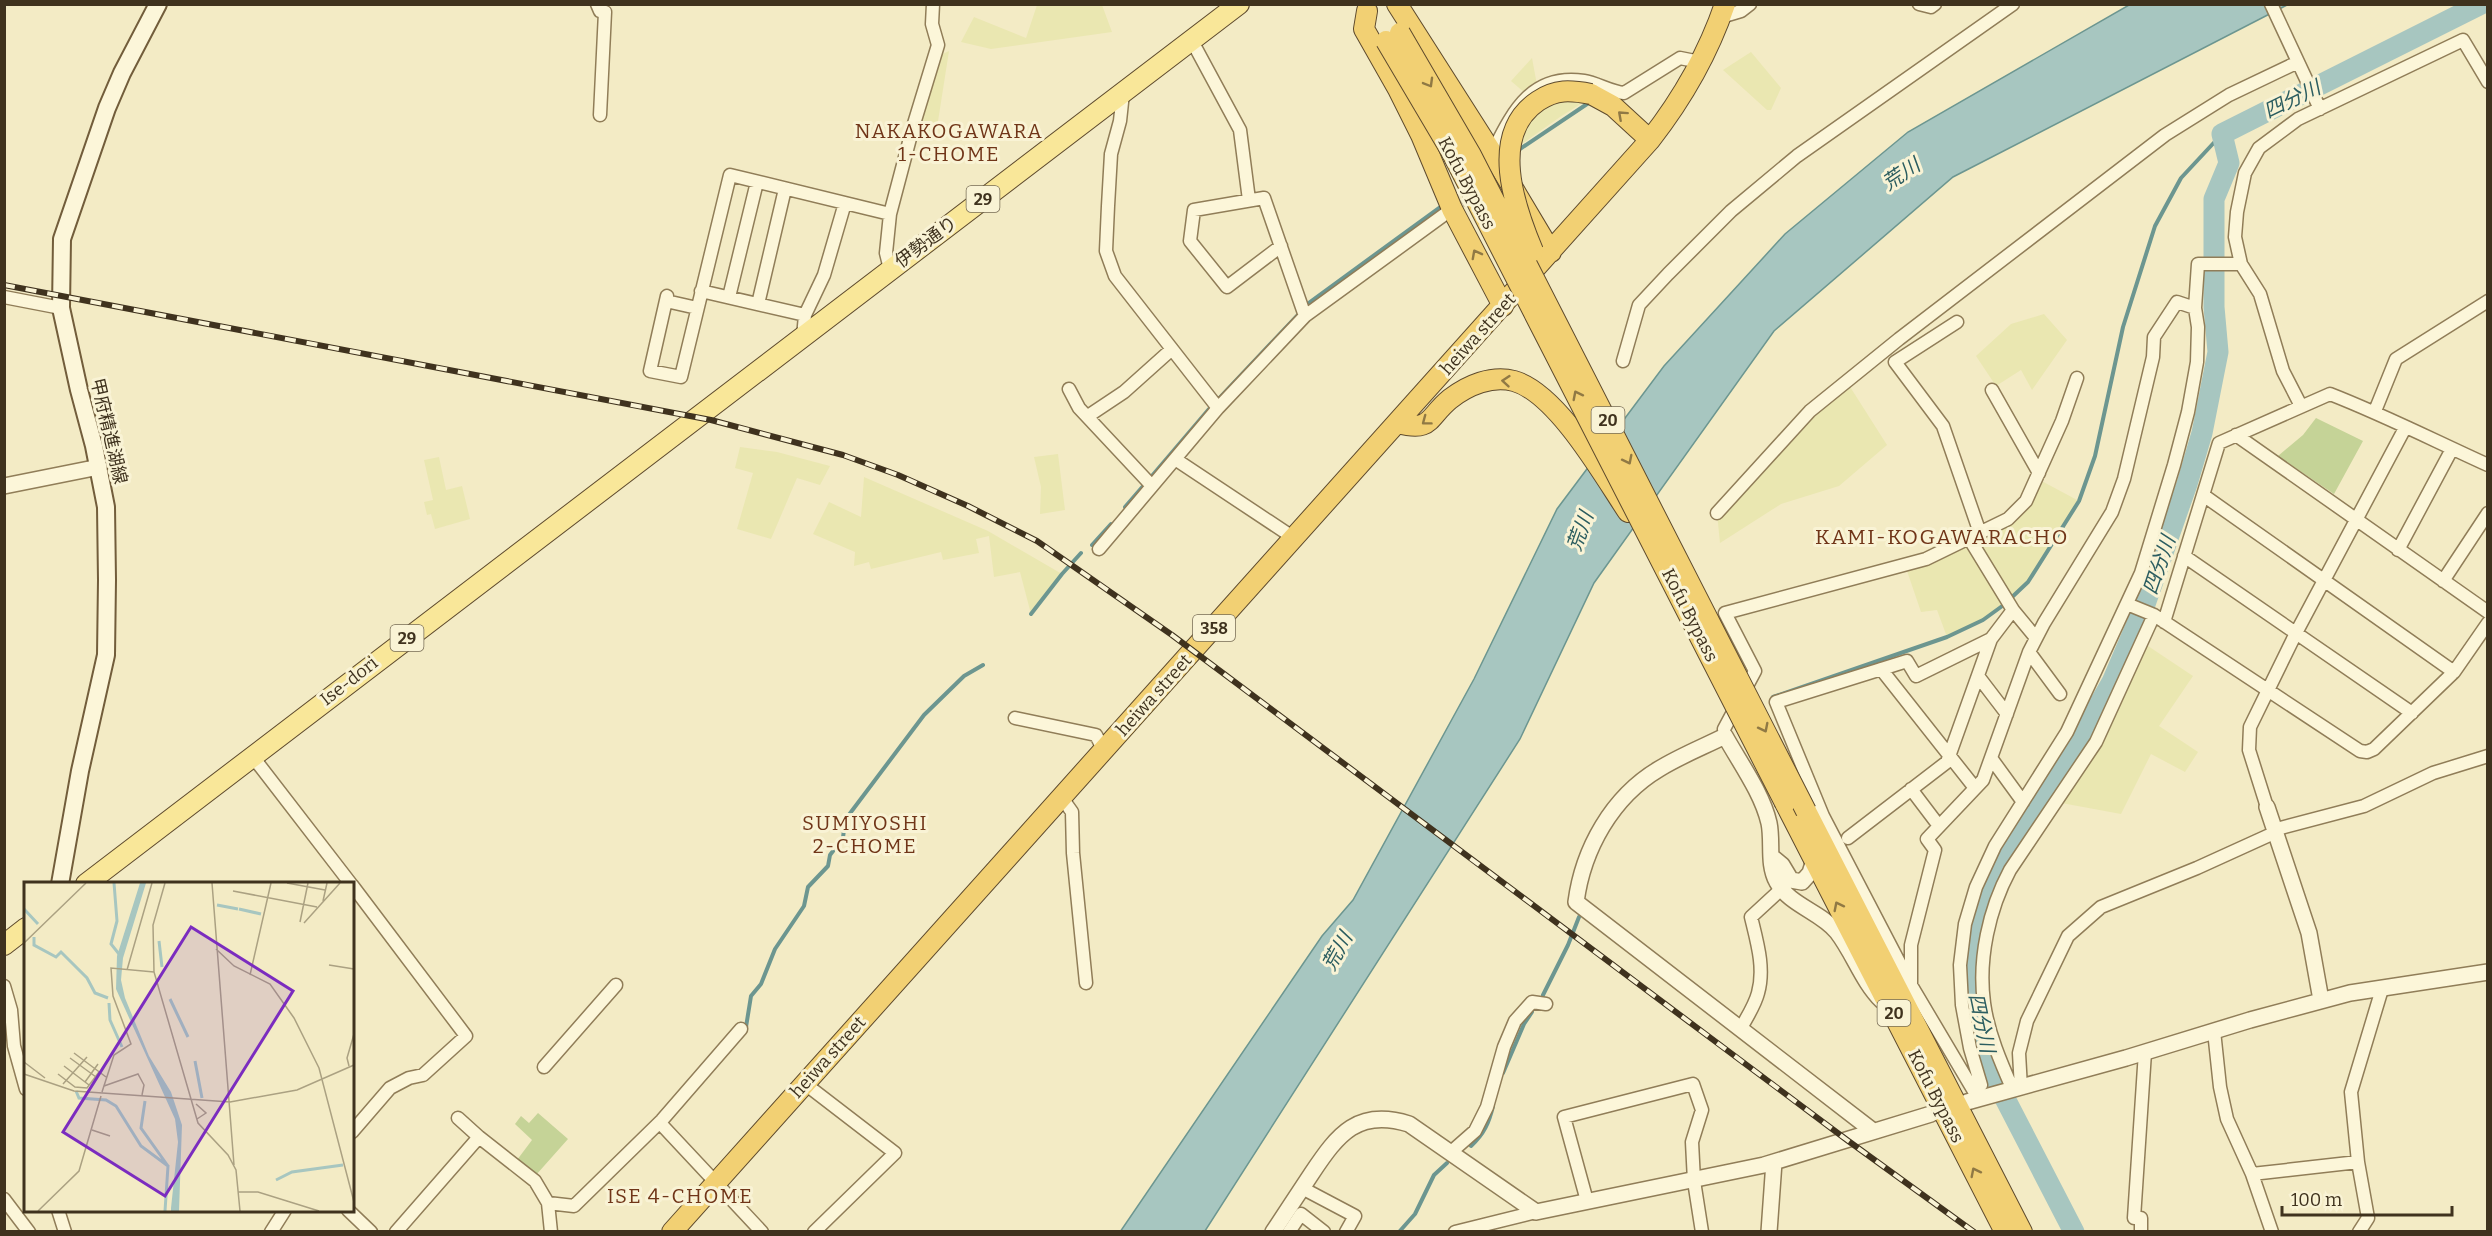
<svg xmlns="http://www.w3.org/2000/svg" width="2492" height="1236" font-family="Bitter,'Noto Sans JP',serif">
	<rect width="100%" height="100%" fill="#f3ebc5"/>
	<!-- farmland -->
	<path fill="#eae7b1" d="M1037,5h65l10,27 -121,17 -30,-7 13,-25 52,21z
		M949,51l-13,83 -23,-6 17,-68z
		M1751,52l30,36 -10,22h-4l-44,-40z
		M1532,58l5,27 -12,8 -14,-12z
		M1587,100l-27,17 -41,29 9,-26 25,-19z
		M2044,314l23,26 -35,50 -11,-20 -25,16 -20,-30 35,-32z
		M1847,382l40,63 -48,41 -58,18 -61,39 -3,-30z
		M740,447l37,5 53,14 -10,19 -23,-7 -26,61 -34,-10 16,-56 -18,-5z
		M1058,454l7,56 -25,4 1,-27 -7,-30z
		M439,457l7,33 16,-4 8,33 -35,10 -4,-15 -4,1 -3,-13 9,-2 -9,-40z
		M864,477l124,54 74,43 -31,40 -11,-42 -26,5 -5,-41 -13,3 3,14 -36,7 -2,-8 -70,17 -2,-7 -15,4 1,-14 -42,-18 16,-32 32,15z
		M2036,478l43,23 -51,81 -21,20 -24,18 -36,17 -10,-27 -16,2 -16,-47 103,-46z
		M2142,642l51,34 -34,50 39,26 -13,20 -34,-18 -30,60 -65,-12 40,-60z"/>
	<!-- green -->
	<path fill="#c5d397" d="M2316,418l47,23 -29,53 -56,-38 25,-21z
		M538,1113l30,26 -32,36 -19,-15 15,-20 -17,-16 6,-8 8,7z"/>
	<!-- water -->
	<path fill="#a7c6c0" stroke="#6c9690" stroke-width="1.5" d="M2129,5h158l-334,172 -179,154 -180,252 -74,156 -315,492 -85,1 202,-296 31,-36 121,-221 83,-170 107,-143 121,-132 123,-102z"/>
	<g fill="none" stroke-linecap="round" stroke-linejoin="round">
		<!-- stream -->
		<path stroke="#6c9690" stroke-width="4" d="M1517,151l73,-49
			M1151,477l58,-68 101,-107 133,-97
			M1125,507l19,-22
			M1092,545l19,-21
			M2010,599l18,-17 51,-81 16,-45 28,-129 32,-101 26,-48 41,-44
			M1031,614l31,-40 19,-21
			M1773,697l174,-60 36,-17 22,-16
			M1543,995l25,-50 11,-28
			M746,1027l5,-31 10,-12 14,-35 29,-43 4,-19 20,-21 2,-11 13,-17 2,-18 79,-105 40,-39 19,-11
			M1503,1073l21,-49 8,-12
			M1471,1146c13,-12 18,-23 22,-40
			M1399,1232l16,-18 19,-39 13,-12"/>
		<!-- river -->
		<path stroke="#a7c6c0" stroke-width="21" d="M2074,1232l-76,-147 -16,-44 -9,-45 6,-77 15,-42 59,-92 59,-103 32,-75 43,-123 15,-51 16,-81 -4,-45v-108l15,-36 -7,-29 259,-130"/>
		<!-- minor-tunnel -->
		<path stroke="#cfc6a4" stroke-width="12" stroke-dasharray="12 6" stroke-linecap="butt" d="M1452,209l55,-44"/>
		<!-- minor casing -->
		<g stroke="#907d58" stroke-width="15">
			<path id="minor" d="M597,4l3,7 5,1 -5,103
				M1919,4l12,3 4,-3
				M2271,4l49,105
				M1721,17l20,-6 9,-7
				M1192,41l48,89 9,70
				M1123,93l-3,28 -9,33 -3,52 -2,45 9,25 103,132
				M1492,153c20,-39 38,-80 92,-72 13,2 27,11 40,12l56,-35 20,4
				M1281,246l-54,41 -37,-46 4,-31 70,-12 41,118
				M2241,264l19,30 23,77 18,35
				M890,269l-4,-16 4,-39 23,-87 25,-82 -6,-21 1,-20
				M701,291l104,24
				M667,296l-17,75 31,6 49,-202 160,39
				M4,297l57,11
				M729,297l28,-115
				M666,301l31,7
				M758,304l27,-115
				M1957,322l-62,40 48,64 37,107
				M803,337l2,-22 19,-40 21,-72
				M1623,361l16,-56 29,-31 63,-63 66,-55 216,-152
				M1069,389l10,19 73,78
				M1992,390l47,83
				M2375,411l21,-52 92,-58
				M1088,416l36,-24 48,-43
				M2236,435l252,177
				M1175,459l119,79
				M2203,495l251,177
				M1717,513l93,-102 89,-72 266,-204 64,-40 69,-33
				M1099,549l119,-141 87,-92 147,-107
				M2398,550l54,-101
				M2184,556l228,157
				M2443,581l45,-68
				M2127,604l27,11 206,136 7,1 7,-3 80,-77 34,-49
				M2013,610l23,28
				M2164,622l55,-179 111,-49c54,21 105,47 158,71
				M2029,652l31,42
				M1881,669l94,119
				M1978,676l29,38
				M1015,718l81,17 8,16
				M1725,736l-1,-7 31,-58 -30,-58 201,-54 82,-40 18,-18 36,-80 15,-43
				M253,757l98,127
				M1991,758l32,44
				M1911,789l28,37
				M1062,798l10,14 1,41 13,130
				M2267,807l-18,-57 1,-23 46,-94 109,-205
				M2273,830l91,-24 69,-33 55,-17
				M1848,838l99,-76 44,-123 22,-29 -44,-72
				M352,885l114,151 -43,39 -14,3 -19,10 -38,44
				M1911,985v-40l24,-95 -8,-11 56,-59 46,-128 15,-29 68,-111 12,-33 29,-122 1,-20 23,-35 18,6
				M4,986l7,24 3,36 12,43
				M1741,1028c6,-11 14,-23 17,-35 7,-25 -1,-51 -7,-76l26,-24
				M2214,1031l6,56 7,32 25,55 20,58
				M544,1067l72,-82
				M804,1083l91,70 -81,79
				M2021,1088l-2,-35 8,-32 41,-85 33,-29 96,-39 77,-35
				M2013,1090c-12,-27 -25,-57 -29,-87 -6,-44 5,-94 26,-133l86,-128 58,-127
				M1976,1091l5,-6 -11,-37 -8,-43 -2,-40 5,-41 11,-37 19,-41 72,-114 74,-159 33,-108 14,-53 9,-50 1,-35 -3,-19 3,-44h43l-6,-27 2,-25 8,-39 14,-25 39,-29 165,-79 25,42
				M1978,1098l-67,-113 -88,-169 -47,-114 131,-41 9,15 75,-37
				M458,1118l21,19 56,44 13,22 26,3 88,-86 79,-91
				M660,1123l102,109
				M1450,1153l25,-22 12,-24 17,-60 11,-26 17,-19 14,2
				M2252,1174l106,-12
				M1302,1188l53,28 -9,16
				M4,1199l25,33
				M1587,1201l-23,-84 129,-33 9,26 -10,32 2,39 8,51
				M548,1203l3,29
				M58,1210l7,22
				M348,1210l23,22
				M271,1232l14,-22
				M396,1232l83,-95
				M1289,1232l12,-18 23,18
				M1455,1232l81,-20
				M2141,1232v-14h-7l11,-166
				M2359,1232l9,-14 -10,-56 -7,-70 31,-103"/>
		</g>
		<!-- tertiary casing -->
		<g stroke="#907d58" stroke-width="18">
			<path id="tertiary" d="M4,486l95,-19
				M2267,807l42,126 12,67
				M1771,856l11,9 9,15 11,2 8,-9 4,-13
				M1967,1102l159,-44 124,-38 100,-27 138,-21
				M1873,1131l-297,-229c7,-53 36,-105 83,-133 21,-13 44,-22 66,-33 15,27 37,57 44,87 4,19 -2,41 8,59 12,23 44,30 60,50 17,22 25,49 45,69
				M1273,1232c13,-20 26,-39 39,-59 26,-39 46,-65 97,-49l127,88 228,-47 167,-51
				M1769,1232l5,-70"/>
		</g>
		<!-- secondary casing -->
		<g stroke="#725d3b" stroke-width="20">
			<path id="secondary" d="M60,884l20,-113 26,-116 1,-75 -1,-73 -12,-61 -15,-56 -18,-82 1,-69 45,-131 15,-35 36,-69"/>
		</g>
		<!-- primary casing -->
		<g stroke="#5e4a2d" stroke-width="22">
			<path id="primary" d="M86,884l1153,-880
				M4,945l22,-17"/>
		</g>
		<!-- trunk casing -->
		<g stroke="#5e4a2d" stroke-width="22">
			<path id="trunk" d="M1397,4l95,149 59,99
				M1367,11l-3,18 34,60 23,46 31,74 51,97
				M1591,94l22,12 37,34
				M1398,423c34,9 29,-5 52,-24 18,-14 42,-24 64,-18 43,12 90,95 114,131
				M1785,803l220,429
				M1806,811l216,421
				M672,1232l978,-1092c32,-41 58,-86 75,-136"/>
		</g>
		<!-- minor -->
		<use href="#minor" stroke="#fcf6d9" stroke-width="12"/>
		<!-- tertiary -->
		<use href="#tertiary" stroke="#fcf6d9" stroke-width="15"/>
		<!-- secondary -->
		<use href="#secondary" stroke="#fcf6d9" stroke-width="16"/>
		<!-- primary -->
		<use href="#primary" stroke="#f9e799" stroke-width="20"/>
		<!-- trunk -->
		<use href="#trunk" stroke="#f2d073" stroke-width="20"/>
		<!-- rail casing -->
		<g stroke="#3f321e" stroke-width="6">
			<path id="rail" d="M4,285l707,135 132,35 55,20 70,31 69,35 135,94 675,505 127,92"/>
		</g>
		<!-- rail -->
		<use href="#rail" stroke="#f9f3d5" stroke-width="4" stroke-dasharray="11" stroke-linecap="butt"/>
		<!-- trunk-bridge casing -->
		<g stroke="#5e4a2d" stroke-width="22" stroke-linecap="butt">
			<path id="trunk-bridge" d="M1400,33l71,122 335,656
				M1386,41l65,110 334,652
				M1533,251c-19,-45 -44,-117 5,-150 18,-12 32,-11 53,-7"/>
		</g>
		<!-- trunk-bridge -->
		<use href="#trunk-bridge" stroke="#f2d073" stroke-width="20"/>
	</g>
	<!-- one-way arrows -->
	<defs><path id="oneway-chevron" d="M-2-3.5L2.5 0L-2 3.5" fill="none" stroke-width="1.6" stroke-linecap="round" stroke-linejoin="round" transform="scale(1.5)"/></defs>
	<g stroke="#907944">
		<use href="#oneway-chevron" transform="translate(1429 83) rotate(60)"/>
		<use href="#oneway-chevron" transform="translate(1622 115) rotate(-138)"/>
		<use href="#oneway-chevron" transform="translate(1476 254) rotate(-118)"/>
		<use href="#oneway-chevron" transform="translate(1506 381) rotate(-175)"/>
		<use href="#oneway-chevron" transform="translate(1577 395) rotate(-117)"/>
		<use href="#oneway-chevron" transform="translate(1426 421) rotate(143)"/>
		<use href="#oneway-chevron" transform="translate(1628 460) rotate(63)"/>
		<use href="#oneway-chevron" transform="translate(1764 728) rotate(63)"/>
		<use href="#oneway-chevron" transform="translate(1838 906) rotate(-117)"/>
		<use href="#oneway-chevron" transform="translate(1975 1172) rotate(-117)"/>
	</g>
	<g text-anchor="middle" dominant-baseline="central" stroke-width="6" stroke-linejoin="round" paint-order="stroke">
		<!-- shield labels -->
		<g fill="#f9f3d5" stroke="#776c55" stroke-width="1.5">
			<rect x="966.5" y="186" width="33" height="26" rx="4.5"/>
			<rect x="1591.5" y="407" width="33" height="26" rx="4.5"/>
			<rect x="1193" y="615" width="42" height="26" rx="4.5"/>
			<rect x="390.5" y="625" width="33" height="26" rx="4.5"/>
			<rect x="1877.5" y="1000" width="33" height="26" rx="4.5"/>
		</g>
		<g font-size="16" font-weight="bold" fill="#3f321e">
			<text x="983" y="199">29</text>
			<text x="1608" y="420">20</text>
			<text x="1214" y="628">358</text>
			<text x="407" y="638">29</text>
			<text x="1894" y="1013">20</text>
		</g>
		<!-- street labels -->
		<g font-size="18" fill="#3f321e" stroke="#f9f3d5">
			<text transform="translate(1467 183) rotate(62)">Kofu Bypass</text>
			<text transform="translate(926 242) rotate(-37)">伊勢通り</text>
			<text transform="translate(1478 334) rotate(-48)">heiwa street</text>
			<text transform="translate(109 431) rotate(77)">甲府精進湖線</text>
			<text transform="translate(1690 615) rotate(63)">Kofu Bypass</text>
			<text transform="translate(349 681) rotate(-38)">Ise-dori</text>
			<text transform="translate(1154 695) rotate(-48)">heiwa street</text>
			<text transform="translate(828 1057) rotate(-48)">heiwa street</text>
			<text transform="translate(1936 1096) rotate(63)">Kofu Bypass</text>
		</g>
		<!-- water labels -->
		<g font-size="20" font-style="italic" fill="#2b5d60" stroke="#f9f3d5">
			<text transform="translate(2292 99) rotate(-26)">四分川</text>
			<text transform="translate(1901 174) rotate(-34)">荒川</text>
			<text transform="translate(1580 531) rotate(-70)">荒川</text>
			<text transform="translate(2159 565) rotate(-71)">四分川</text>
			<text transform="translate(1337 951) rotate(-61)">荒川</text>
			<text transform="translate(1982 1023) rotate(78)">四分川</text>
		</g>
		<!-- neighbourhood labels -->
		<g font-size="20" letter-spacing="1.5" fill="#703518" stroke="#f9f3d5">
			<text x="949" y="131">NAKAKOGAWARA<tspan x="949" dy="23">1-CHOME</tspan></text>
			<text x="865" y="823">SUMIYOSHI<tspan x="865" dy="23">2-CHOME</tspan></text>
			<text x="680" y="1196">ISE 4-CHOME</text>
		</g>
		<!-- quarter labels -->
		<g font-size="21" letter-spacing="1.5" fill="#703518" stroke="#f9f3d5">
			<text x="1942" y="537">KAMI-KOGAWARACHO</text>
		</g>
	</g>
	<!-- overview -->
	<g transform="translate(24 882)">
		<rect width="330" height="330" fill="#f3ebc5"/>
		<path d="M116,1h6l-23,75 -2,22 4,18 24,58 22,36 11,33 -3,86h-8v-3l7,-66 -3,-23 -59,-130 1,-33z" fill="#a7c6c0"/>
		<path fill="none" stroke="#a7c6c0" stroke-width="3" d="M90,1l3,38 -6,23 8,10M193,23l21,4M0,27l14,15M215,27l22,5M10,55v8l22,12 5,-5 26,26 8,15 13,5M135,59l3,26M146,117l18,38M85,121l1,17 12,27M171,179l7,37M52,209l3,7 27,2 10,6 25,40 27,20 -3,45M121,219l-4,27 27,38M252,298l16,-8 51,-7"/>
		<path fill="none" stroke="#aba182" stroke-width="1.5" d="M141,1l-12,42 1,47 44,151 30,32 8,15 4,41M188,1l22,282M263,1l38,7M209,9l84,16M299,19l4,-18M276,40l8,-39M280,41l36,-40M0,61l62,-60M192,67l18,17 36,18 24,34 25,50 35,134M305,83l25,4M103,88l25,-87M226,93l21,-92M50,171l32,24M46,176l26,19M0,180l21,16M40,184l25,19M325,184l-2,-8 7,-24M0,192l50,17 156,11 67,-12 57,-25M34,192l17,13 12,1 12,-16M61,200l13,-18M39,202l24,-27M80,204l34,-12 6,11 -2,10M78,210l12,-37 17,-11 -18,-48 -2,-28 43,4M172,222l10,9 -9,6M68,248l18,6M214,310h20l61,19M14,329l41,-40 22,-75"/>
		<path fill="#7b2cbf" fill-opacity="0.15" stroke="#7b2cbf" stroke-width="3" d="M167,45l102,64 -128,205 -102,-64z"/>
		<rect width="330" height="330" fill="none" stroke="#3f321e" stroke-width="3"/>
	</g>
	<!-- border -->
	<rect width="2492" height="1236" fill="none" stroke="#3f321e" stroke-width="12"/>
	<!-- scale -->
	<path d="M2282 1206v9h170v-9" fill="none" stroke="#3f321e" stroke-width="3"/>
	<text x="2291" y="1206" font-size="18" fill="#3f321e" stroke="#f9f3d5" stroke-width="4.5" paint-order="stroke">100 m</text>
</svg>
